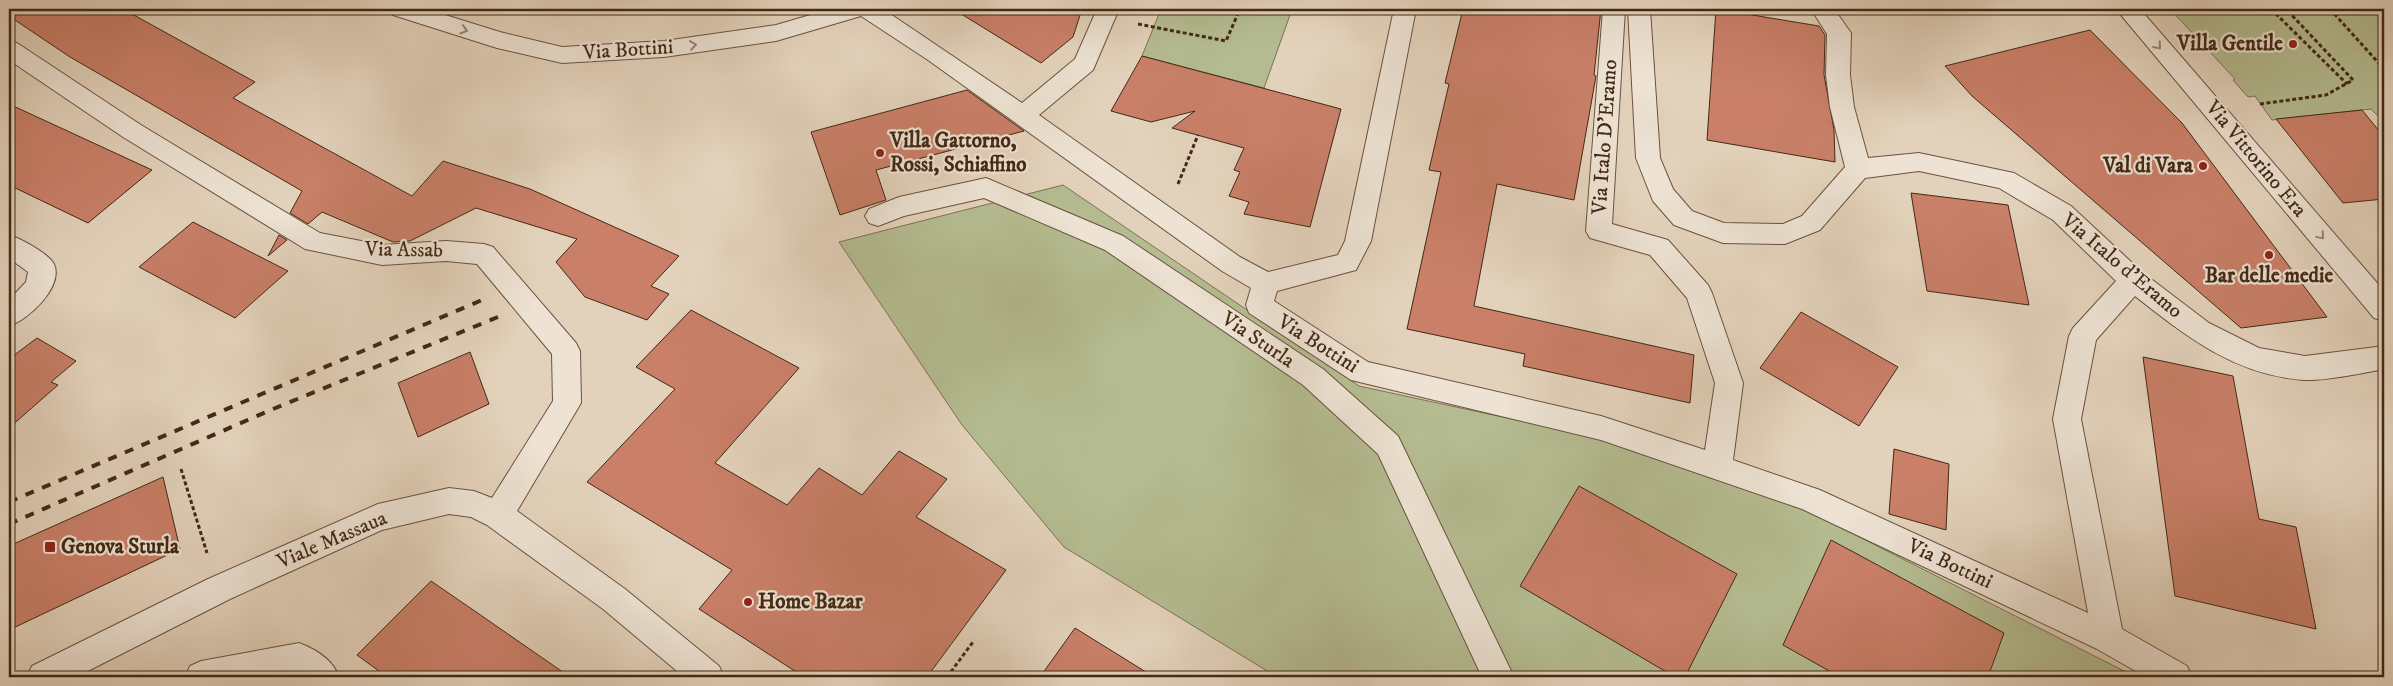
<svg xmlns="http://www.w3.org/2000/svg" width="2393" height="686" font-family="'IM FELL DW Pica',serif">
	<rect width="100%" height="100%" fill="#e3d2bb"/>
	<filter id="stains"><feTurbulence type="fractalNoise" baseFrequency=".004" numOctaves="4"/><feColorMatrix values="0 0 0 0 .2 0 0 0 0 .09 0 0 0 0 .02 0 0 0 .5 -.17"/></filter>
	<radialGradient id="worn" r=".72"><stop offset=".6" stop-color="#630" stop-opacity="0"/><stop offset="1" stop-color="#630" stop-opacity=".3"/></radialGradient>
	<!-- green -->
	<path fill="#b4bb90" stroke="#7c7252" d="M1161,9h97l32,6 -26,73 -122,-32z
		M2170,9h214v113l-13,-13 -99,11 -17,-24 -7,1 -15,-17 2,-1z
		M1063,185l296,201 231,50 220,76 326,165h-859l-213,-130 -102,-122 -123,-183z"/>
	<!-- building -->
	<path fill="#c97f68" stroke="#432814" d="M9,9h114l132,73 -22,16 179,98 31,-35 87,28 149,67 -28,30 18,8 -22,26 -62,-23 -29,-35 21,-23 -101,-31 -66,33 -17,1 -71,-30 -14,12 -18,-11 12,-22 -232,-134 -61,-41z
		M953,9h129l-9,28 -32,26z
		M1463,9h138l-7,66 2,1 -22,124 -77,-16 -23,122 220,49 -4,48 -167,-37 2,-12 -118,-25 34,-157 -12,-2 20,-86 -4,-1z
		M1716,9l103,17 6,9 -1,40 10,55 1,32 -128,-22z
		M2090,30l92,93 145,194 -86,11 -269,-232 -27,-30z
		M1142,56l199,53 -31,118 -66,-13 5,-12 -20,-6 11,-24 -6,-2 10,-22 -72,-20 23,-17 -44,11 -40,-11z
		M967,90l57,41 -148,39 10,30 -46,15 -29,-83z
		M9,104l143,66 -64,53 -79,-38z
		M2362,110l22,27v62l-41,4 -67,-84z
		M1911,193l97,12 21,100 -102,-14z
		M193,222l50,26 45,23 -53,47 -96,-51z
		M279,235l8,5 -19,16z
		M691,310l108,58 -84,95 72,42 32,-37 43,27 37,-44 48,28 -31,38 90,53 -79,107h-123l-105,-68 33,-39 -145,-88 88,-93 -39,-22z
		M1801,312l97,55 -39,59 -99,-58z
		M37,338l39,23 -25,21 7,3 -49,43v-69z
		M470,352l19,52 -71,33 -20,-54z
		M2143,357l90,19 26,143 37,8 20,102 -141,-33z
		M1894,449l55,15 -3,66 -57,-16z
		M163,477l17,72 -171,81v-84z
		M1579,486l158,88 -52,103h-10l-155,-91z
		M1831,540l173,93 -16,44h-148l-57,-32z
		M431,581l48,33 91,63h-183l-30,-22z
		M1075,628l79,49h-114z"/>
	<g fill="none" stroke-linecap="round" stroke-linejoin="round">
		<!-- minor casing -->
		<g stroke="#6b523e" stroke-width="2">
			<path id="minor" d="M390,9h36l74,23 62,15 102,-6 112,-16 55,-16h52l139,94 53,-44 22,-50h22l-26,61 -54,45 201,142 28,15 70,-17 7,-14 49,-232h22l-45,232 -15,29 -79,21 -3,10 94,61 233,54 104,34 10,-67 -28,-85 -37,-43 -60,-17 -4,-7 17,-222h22l-13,215 56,16 40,45 4,8 31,90 -10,77 87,30 268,123 -35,-194 16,-83 4,-8 43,-47 -63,-61 -54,-32 -80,-17 -54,7 -45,52 -35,14 -62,-1 -49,-18 -21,-24 -17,-43 -8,-149h22l10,149 13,31 19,22 32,12 59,1 19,-8 43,-49 -15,-60 -4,-32 1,-41 -16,-25h23l17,24 -1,42 4,32 14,51 51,-5 95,20 57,33 71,66 67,51 50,25 46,8 79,-10v23c-21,4 -59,12 -80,11 -69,-5 -117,-43 -169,-84l-39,44 -15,79 41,210 65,37 5,11h-46l-49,-28 -295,-140 -201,-69 -250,-60 -102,-67 -3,-8 5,-17 -29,-17 -294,-211 -67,-44 -85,25 -112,16 -102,6 -65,-15 -104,-33z
				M2116,9h24l244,282v30l-10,-3z
				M9,41l8,2 124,82 179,108 62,12 64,-4 38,3 9,3 83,96 4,8 1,52 -64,108 108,78 94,77 5,11h-40l-81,-68 -116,-84 -16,-8 -22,-3 -67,16 -152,69 -154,78h-49l5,-11 176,-87 170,-75 71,-16 25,3 18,7 61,-97 -1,-47 -75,-90 -31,-3 -64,4 -77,-16 -182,-112 -114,-77z
				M986,178l137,58 200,133 75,67 116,241h-32l-104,-223 -75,-69 -198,-135 -121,-52 -80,18 -26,10 -9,-3 -4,-7 4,-7 30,-12z
				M9,235c11,3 40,19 45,29 10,23 -26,56 -45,62v-26l17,-18 2,-10 -19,-14z
				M299,643c16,6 34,17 40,34h-41l-4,-3 -15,3h-94l5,-11 11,-5z"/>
		</g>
		<!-- path -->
		<path stroke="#432814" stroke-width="3" stroke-dasharray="4 2.5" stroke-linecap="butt" d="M2271,9l76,75
			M2330,9l54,60
			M1138,24l88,17 14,-32
			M2260,104l66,-9 27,-15 -67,-71
			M1178,184l20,-49
			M181,469l26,84
			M947,677l26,-35"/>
		<!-- minor -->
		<use href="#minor" fill="#ede2d3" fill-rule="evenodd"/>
		<!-- rail -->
		<path stroke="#432814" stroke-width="4" stroke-dasharray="9 9" stroke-linecap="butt" d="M9,502l480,-205
			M9,524l264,-115 225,-92"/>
	</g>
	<!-- one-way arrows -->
	<defs><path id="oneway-chevron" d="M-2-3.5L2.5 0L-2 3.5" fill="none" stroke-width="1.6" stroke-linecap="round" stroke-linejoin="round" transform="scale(1.25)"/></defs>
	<g stroke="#988574">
		<use href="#oneway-chevron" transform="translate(464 30) rotate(17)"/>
		<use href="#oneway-chevron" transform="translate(693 45) rotate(-8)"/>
		<use href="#oneway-chevron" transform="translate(2158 46) rotate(49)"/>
		<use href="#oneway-chevron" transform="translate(2321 236) rotate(50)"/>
	</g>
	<!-- markers -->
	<g fill="#8f2418" stroke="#ede2d3" stroke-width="2">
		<circle cx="2293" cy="44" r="5"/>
		<circle cx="880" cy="153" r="5"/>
		<circle cx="2203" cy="166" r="5"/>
		<circle cx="2269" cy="255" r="5"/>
		<rect x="44" y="541" width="12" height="12" rx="2.5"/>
		<circle cx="748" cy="602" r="5"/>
	</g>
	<g text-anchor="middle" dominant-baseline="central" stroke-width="4.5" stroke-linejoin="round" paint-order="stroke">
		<!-- poi labels -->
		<g font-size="21" font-weight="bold" fill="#432814" stroke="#ede2d3" text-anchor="start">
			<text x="2283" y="44" text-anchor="end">Villa Gentile</text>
			<text x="890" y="141">Villa Gattorno,<tspan x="890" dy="24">Rossi, Schiaffino</tspan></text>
			<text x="2193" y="166" text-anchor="end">Val di Vara</text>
			<text x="2269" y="276" text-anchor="middle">Bar delle medie</text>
			<text x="61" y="547">Genova Sturla</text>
			<text x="758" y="602">Home Bazar</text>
		</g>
		<!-- street labels -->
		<g font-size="21" fill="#432814" stroke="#ede2d3">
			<text transform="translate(628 50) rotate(-4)">Via Bottini</text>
			<text transform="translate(1605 137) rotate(-86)">Via Italo D'Eramo</text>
			<text transform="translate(2256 159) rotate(50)">Via Vittorino Era</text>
			<text transform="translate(404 250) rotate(1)">Via Assab</text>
			<text transform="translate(2122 266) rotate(40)">Via Italo d'Eramo</text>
			<text transform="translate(1258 340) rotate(34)">Via Sturla</text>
			<text transform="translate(1318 344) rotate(32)">Via Bottini</text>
			<text transform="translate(332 540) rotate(-23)">Viale Massaua</text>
			<text transform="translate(1950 564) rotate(25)">Via Bottini</text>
		</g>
	</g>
	<!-- margin -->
	<rect width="2393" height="686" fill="none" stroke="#e3d2bb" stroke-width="30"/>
	<rect x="10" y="10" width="2373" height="666" fill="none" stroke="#432814" stroke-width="2.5"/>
	<rect x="15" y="15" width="2363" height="656" fill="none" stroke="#432814"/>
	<rect width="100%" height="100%" filter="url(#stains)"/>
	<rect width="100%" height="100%" fill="url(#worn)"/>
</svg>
